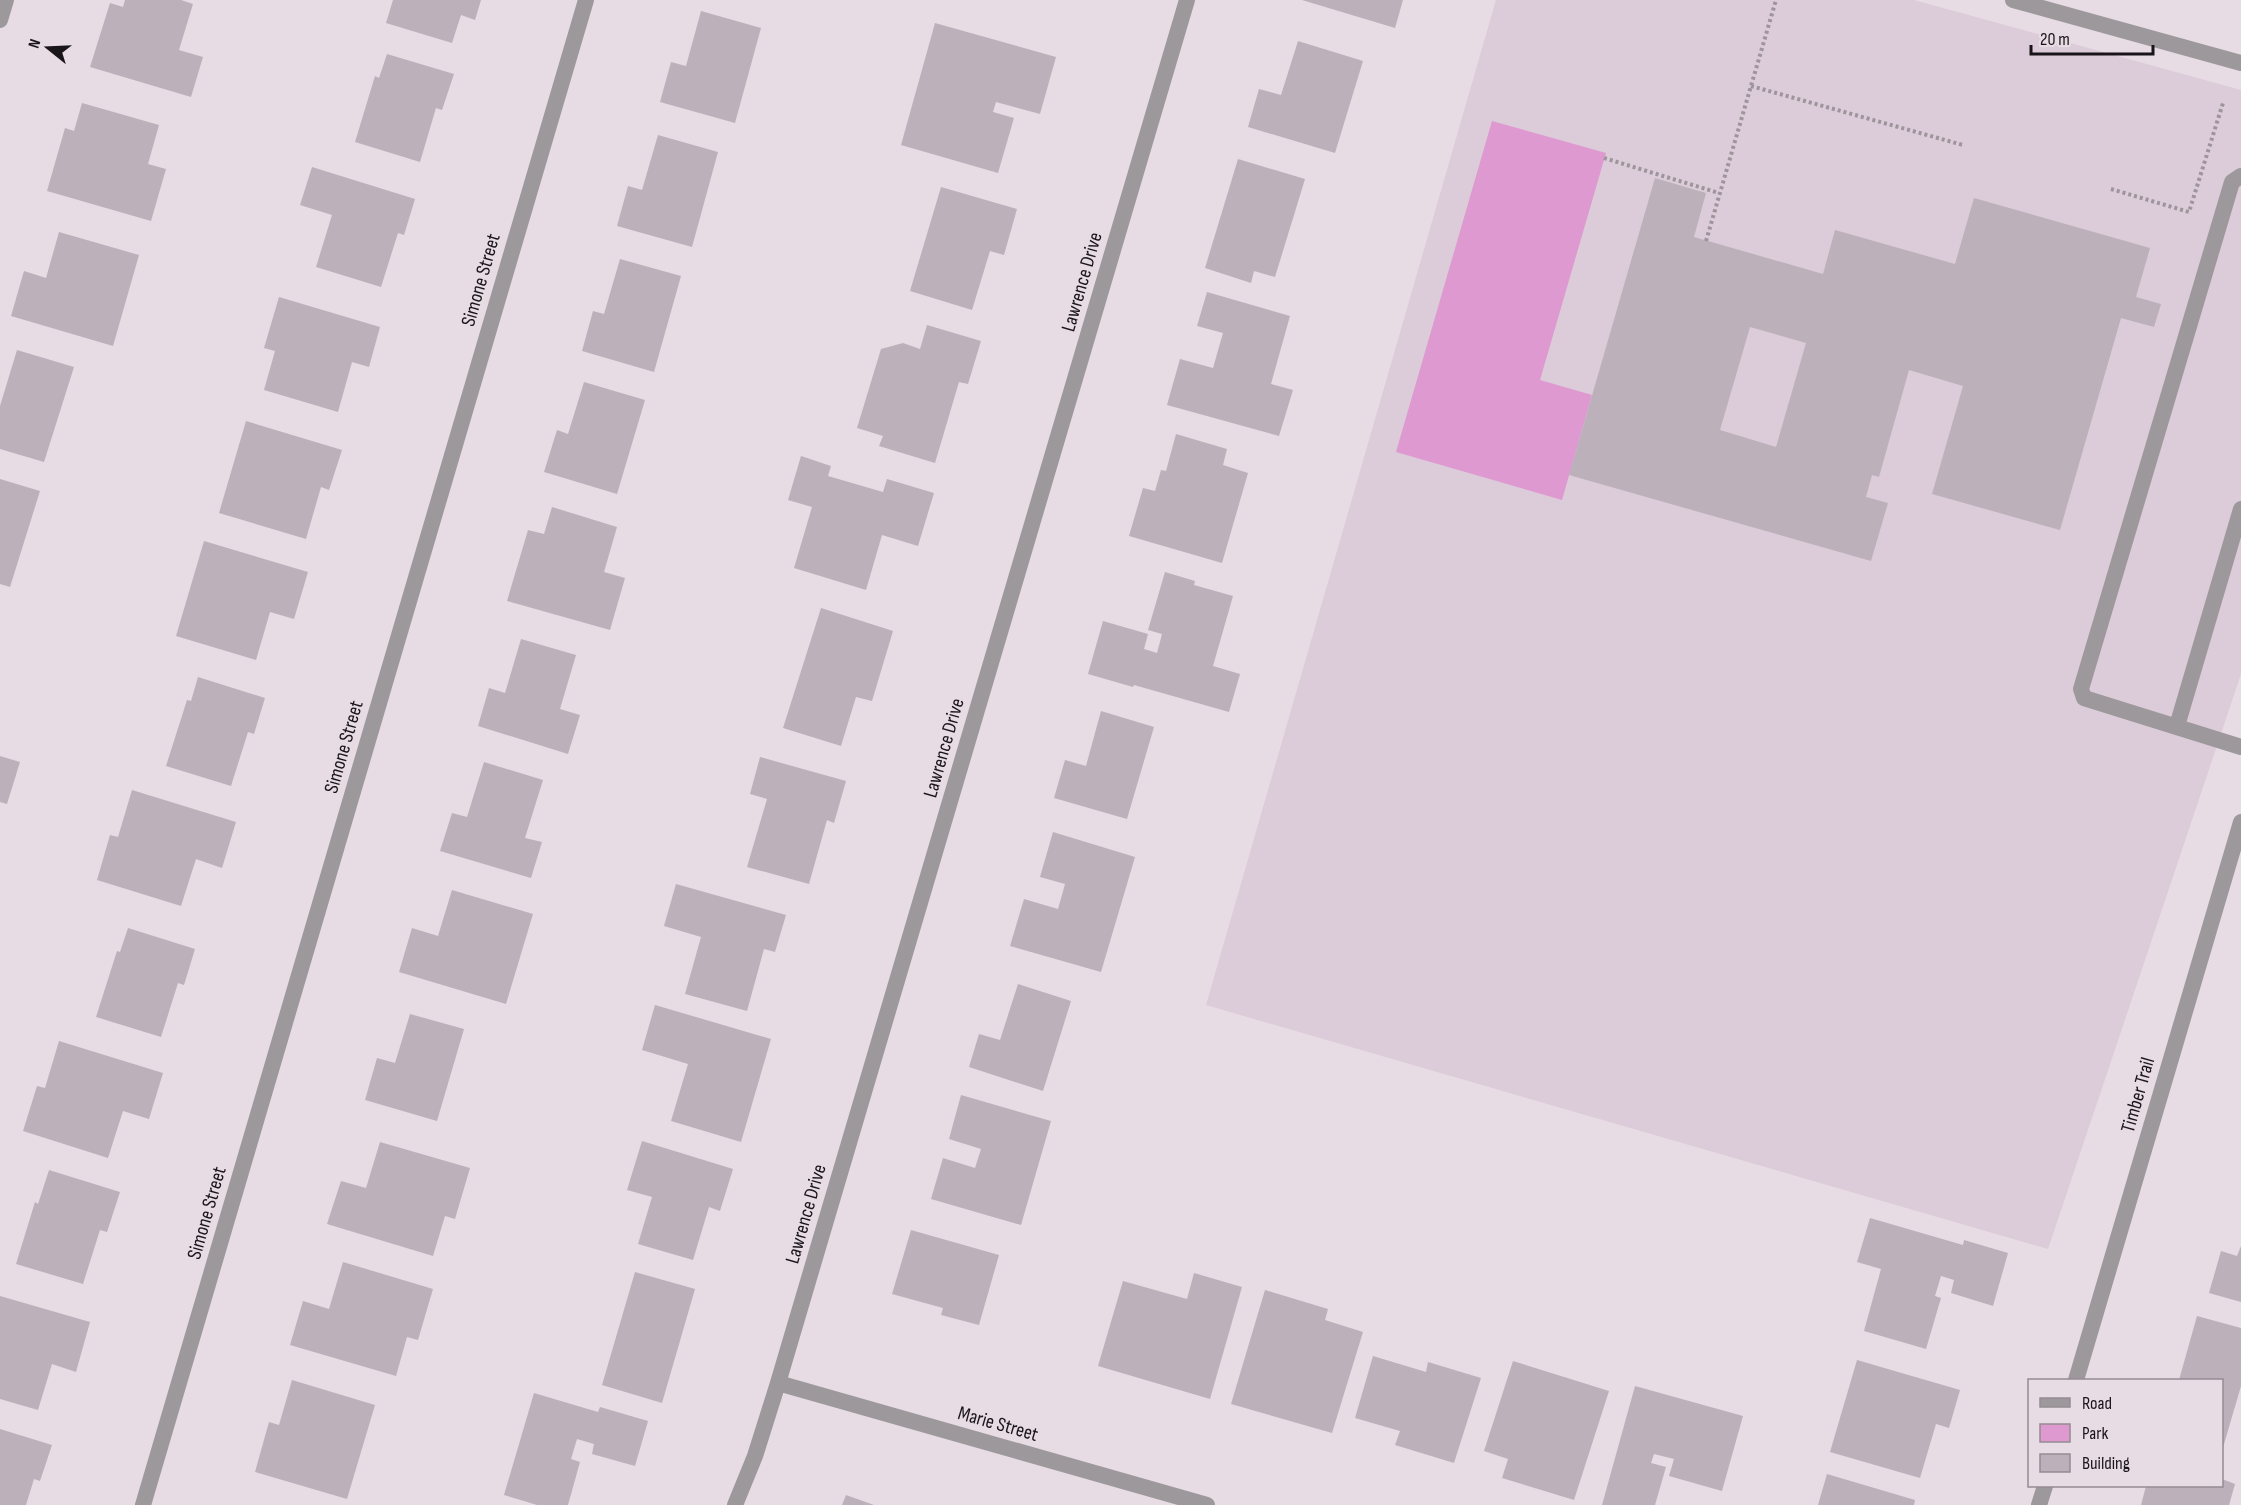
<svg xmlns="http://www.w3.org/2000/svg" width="2241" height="1505" font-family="'Sofia Sans Condensed',sans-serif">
	<rect width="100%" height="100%" fill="#e7dbe4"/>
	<!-- built -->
	<path fill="#dccbd8" d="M1496,0h418l327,90v584l-193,575 -842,-244z"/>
	<!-- green -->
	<path fill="#dd99d0" d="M1492,121l114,32 -66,227 52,15 -30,105 -166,-48z"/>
	<!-- building -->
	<path fill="#bcb1ba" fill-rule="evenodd" d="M125,0h56l12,4 -14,46 24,7 -12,40 -101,-30 20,-64 13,4z
		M393,0h88l-6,20 -14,-5 -9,28 -66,-20z
		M1302,0h101l-8,28z
		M701,11l60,17 -26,95 -75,-21 11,-40 15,4z
		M935,23l121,34 -16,57 -44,-12 -3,10 21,6 -16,55 -97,-28z
		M1298,41l65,20 -28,92 -87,-26 11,-38 22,6z
		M387,54l67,20 -12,36 -6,-2 -16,54 -65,-20 20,-66 4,2z
		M82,103l77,22 -11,39 18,5 -15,52 -104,-30 18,-63 9,3z
		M658,135l60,17 -26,95 -75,-21 11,-40 14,4z
		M1238,159l67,20 -30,98 -21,-6 -3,12 -46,-15z
		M312,167l103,32 -11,36 -6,-2 -17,54 -65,-20 16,-52 -32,-10z
		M1655,178l51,15 -12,44 129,37 12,-44 120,34 19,-66 176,50 -14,49 25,7 -7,23 -33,-9 -61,212 -128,-36 31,-108 -54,-16 -30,107 -7,-2 -6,22 22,6 -17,58 -302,-86zM1750,327l56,16 -30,104 -56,-17z
		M941,187l76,22 -13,46 -14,-4 -18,59 -62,-19z
		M59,232l80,23 -26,91 -102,-30 13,-45 22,7z
		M620,259l61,17 -27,96 -72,-21 11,-40 11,3z
		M1207,292l83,24 -19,68 22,6 -14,46 -112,-31 13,-46 33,9 10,-35 -26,-7z
		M279,297l101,30 -11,40 -17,-5 -14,50 -74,-22 11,-39 -11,-3z
		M927,325l54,16 -13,43 -9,-2 -24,81 -56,-17 4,-10 -26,-8 24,-79 22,-6 17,6z
		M17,350l57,17 -30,95 -44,-13v-43z
		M584,382l61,18 -28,94 -73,-22 13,-42 11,4z
		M246,421l96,29 -13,40 -8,-3 -15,52 -87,-26z
		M1176,434l51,15 -4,16 25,8 -26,90 -93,-27 14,-48 12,3 6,-21 5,1z
		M801,456l30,10 -3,10 55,16 4,-13 47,14 -16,53 -36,-11 -16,55 -72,-22 18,-61 -24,-7z
		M0,479l40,12 -30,96 -10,-3z
		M552,507l65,20 -13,45 21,6 -15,52 -103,-29 21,-71 16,4z
		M204,541l104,31 -14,47 -24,-7 -14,48 -80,-24z
		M1165,572l30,9 -1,4 39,11 -20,70 27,8 -11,38 -95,-27 -1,2 -45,-13 15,-53 45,13 -4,15 13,4 5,-19 -14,-4z
		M821,608l72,23 -21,70 -16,-4 -15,49 -58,-18z
		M521,639l55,16 -16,54 20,6 -12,39 -90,-28 11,-38 16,5z
		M198,677l67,21 -11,36 -6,-2 -17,54 -65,-20 21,-66 4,1z
		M1101,711l53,16 -27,92 -73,-21 11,-38 21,6z
		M0,756l20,6 -13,42 -7,-2z
		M760,757l86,24 -12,42 -7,-3 -18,64 -62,-17 20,-68 -17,-5z
		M484,762l59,18 -18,58 17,4 -11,36 -91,-27 12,-38 15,4z
		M132,790l104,32 -14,46 -26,-9 -15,47 -84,-26 13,-45 8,2z
		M1053,832l82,25 -34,115 -91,-26 14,-47 34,10 7,-25 -25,-7z
		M676,884l110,31 -11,37 -11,-3 -17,62 -62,-17 16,-57 -37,-11z
		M452,890l81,24 -27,90 -107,-32 13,-44 26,8z
		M128,928l67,21 -11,36 -6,-2 -17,54 -65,-20 21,-66 3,1z
		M1018,984l53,17 -28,90 -74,-24 10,-33 21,6z
		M655,1005l116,34 -30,103 -70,-21 17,-57 -46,-14z
		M410,1014l54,15 -27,92 -72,-21 12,-42 18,5z
		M59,1041l104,32 -14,46 -26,-8 -15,47 -85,-27 14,-45 8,2z
		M961,1095l90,26 -30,104 -90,-26 12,-41 32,10 6,-19 -32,-10z
		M642,1141l91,28 -13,42 -11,-4 -16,53 -55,-16 14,-47 -25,-7z
		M380,1142l90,26 -15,51 -10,-3 -12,40 -106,-32 14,-43 25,7z
		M49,1170l71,22 -13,40 -7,-2 -17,54 -67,-20 19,-62 3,2z
		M1870,1218l93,27 1,-5 44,13 -15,53 -42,-13 3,-13 -13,-4 -6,20 6,2 -15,51 -62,-18 17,-62 -24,-7z
		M911,1230l88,25 -20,70 -38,-10 2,-7 -51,-14z
		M2241,1246v56l-32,-9 12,-42 16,5z
		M343,1262l90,27 -15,51 -11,-3 -11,39 -106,-31 13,-44 26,8z
		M635,1272l60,17 -33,114 -60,-18z
		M1194,1273l48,14 -32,112 -112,-33 25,-85 64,18z
		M1265,1290l63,19 -3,11 38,12 -31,101 -101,-29z
		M0,1296l90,26 -14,50 -24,-8 -14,46 -38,-11z
		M2197,1316l44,12v58l-19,65v-71h-43z
		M1373,1356l53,16 2,-10 53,16 -27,85 -59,-18 5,-14 -45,-13z
		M1857,1360l103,30 -11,38 -13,-4 -16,54 -90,-26z
		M1513,1361l96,30 -35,109 -72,-22 6,-19 -24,-8z
		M292,1380l83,25 -28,94 -92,-27 14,-50 10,3z
		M1635,1386l108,30 -21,75 -53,-15 5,-17 -20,-5 -3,9 15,4 -11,38h-53z
		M534,1393l64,19 2,-5 48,14 -13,45 -43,-12 2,-10 -17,-5 -6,20 9,3 -12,43h-31l-33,-10z
		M0,1429l52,16 -12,36 -6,-2 -8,26h-26z
		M1827,1474l88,26 -1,5h-96z
		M2222,1479l13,5 -6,21h-88l5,-19h76z
		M846,1495l28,10h-32z"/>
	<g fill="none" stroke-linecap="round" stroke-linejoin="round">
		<!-- path -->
		<path stroke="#9e949b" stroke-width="4" stroke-dasharray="3 3" stroke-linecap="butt" d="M1751,86l212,59
			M1604,158l115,35
			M2111,189l78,23 34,-109
			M1706,241l70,-241"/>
		<!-- service -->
		<path stroke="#9c989b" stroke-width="16" d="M2241,176l-9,6 -151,507 3,9 157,49
			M2177,726l64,-217"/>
		<!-- minor -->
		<path stroke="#9c989b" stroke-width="16" d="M2013,0l228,63
			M0,20l6,-20
			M2076,1380l165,-558
			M778,1383l429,122
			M143,1505l443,-1505
			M735,1505l20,-49 23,-73 409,-1383
			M2039,1505l6,-19"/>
	</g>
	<g text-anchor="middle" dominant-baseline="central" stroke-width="6" stroke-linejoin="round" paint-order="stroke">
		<!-- street labels -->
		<g font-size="20" fill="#191518" stroke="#e7dbe4">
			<text transform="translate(481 280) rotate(-74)">Simone Street</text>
			<text transform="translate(1082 282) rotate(-74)">Lawrence Drive</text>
			<text transform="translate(344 747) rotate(-74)">Simone Street</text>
			<text transform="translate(944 748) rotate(-74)">Lawrence Drive</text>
			<text transform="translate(2138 1095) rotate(-74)">Timber Trail</text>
			<text transform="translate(207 1213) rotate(-74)">Simone Street</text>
			<text transform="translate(806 1214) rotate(-74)">Lawrence Drive</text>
			<text transform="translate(998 1424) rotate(16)">Marie Street</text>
		</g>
	</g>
	<!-- legend -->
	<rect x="2028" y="1379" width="195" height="108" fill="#e7dbe4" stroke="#958c92" stroke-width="1.5"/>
	<rect x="2040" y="1398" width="30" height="9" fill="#9c989b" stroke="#958c92" stroke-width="1.5"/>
	<text x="2082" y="1409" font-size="18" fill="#191518">Road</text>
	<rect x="2040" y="1424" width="30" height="18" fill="#dd99d0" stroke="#958c92" stroke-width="1.5"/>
	<text x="2082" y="1439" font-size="18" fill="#191518">Park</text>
	<rect x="2040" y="1454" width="30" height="18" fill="#bcb1ba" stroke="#958c92" stroke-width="1.5"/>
	<text x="2082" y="1469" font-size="18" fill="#191518">Building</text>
	<!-- north arrow -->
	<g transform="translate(48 48) rotate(288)" stroke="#e7dbe4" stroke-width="4.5" paint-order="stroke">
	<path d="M0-4.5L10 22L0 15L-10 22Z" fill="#191518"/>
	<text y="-9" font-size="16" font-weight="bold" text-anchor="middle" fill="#191518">N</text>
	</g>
	<!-- scale -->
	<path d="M2031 45v9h122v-9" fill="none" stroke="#191518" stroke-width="3"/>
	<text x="2040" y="45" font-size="18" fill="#191518" stroke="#e7dbe4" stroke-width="4.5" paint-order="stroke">20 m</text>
</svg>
